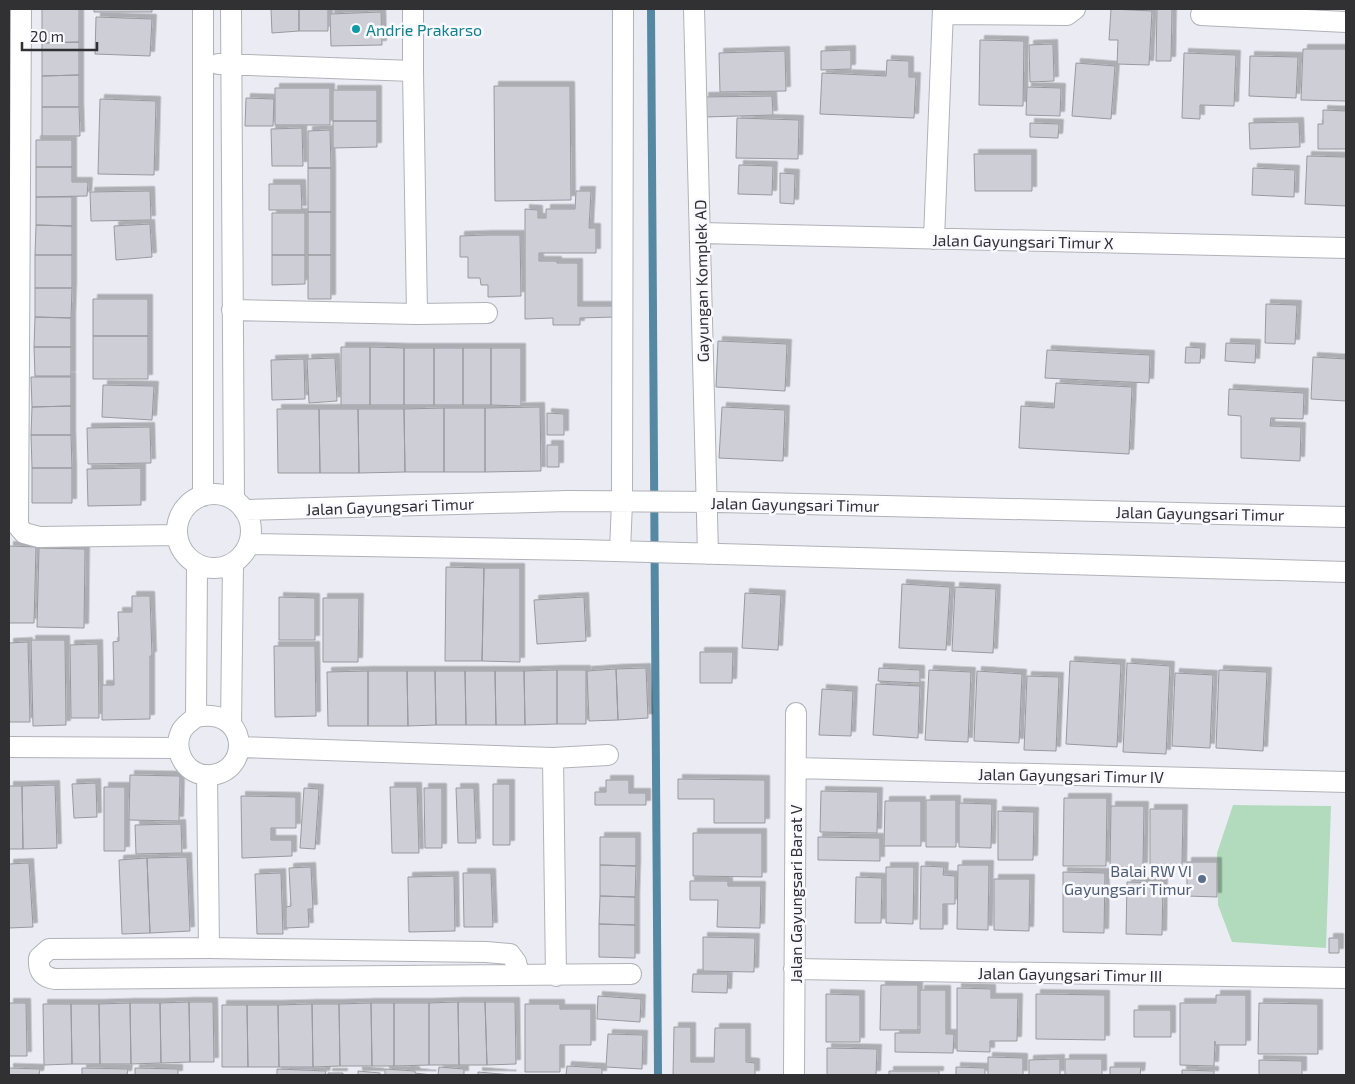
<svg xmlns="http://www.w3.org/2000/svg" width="1355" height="1084" font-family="'Exo 2',sans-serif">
	<defs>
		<filter id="shadow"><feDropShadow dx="4.5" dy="-4.5" stdDeviation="0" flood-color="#0004"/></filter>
	</defs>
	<rect width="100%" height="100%" fill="#ebecf3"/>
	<!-- green -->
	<path fill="#b1dbbc" d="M1233,805l98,1 -5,142 -94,-6 -14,-37 -1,-52z"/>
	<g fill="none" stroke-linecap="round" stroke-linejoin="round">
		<!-- stream -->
		<path stroke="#5488a3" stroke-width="8" d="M651,9l7,1066"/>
	</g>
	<!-- building -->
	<path fill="#cecfd6" stroke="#99999f" filter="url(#shadow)" d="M42,9h37v33l-37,1z
		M94,9h58v3h-58z
		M271,9h28v22l-27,2z
		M299,9h29v22h-29z
		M1111,9l41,2 -3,54 -32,-1 1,-24h-9z
		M1157,9h15l-1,52h-15z
		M381,12l1,33 -51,1 -1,-32z
		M96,17l56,2 -2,37 -55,-2z
		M980,40l44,1 -1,65 -44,-1z
		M79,42v33l-37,1v-33z
		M1053,44l1,37 -24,1 -1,-37z
		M1303,49h43v52l-45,-1z
		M851,50v19l-30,1v-19z
		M785,51l1,40 -66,1 -1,-39z
		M1184,53l52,2 -2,51 -34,-1v14l-18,-1z
		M1250,56l48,1 -2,41 -47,-2z
		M887,60l22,1v16h7l-2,41 -94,-4 2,-41 64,3z
		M1076,63l39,3 -4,53 -39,-3z
		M79,75v32h-37v-31z
		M494,86h76l1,114 -76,1z
		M1027,87l34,1 -1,28 -34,-1z
		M275,88h55v37h-55z
		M333,90h44v31h-44z
		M772,96l1,19 -68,2 -1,-20z
		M246,98l28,1 -1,27h-28z
		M100,99l56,2 -2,74 -56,-1z
		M42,107h37l1,29h-38z
		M1323,110l23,1v38h-28v-25h5z
		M737,118l62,2 -1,39 -62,-1z
		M333,121h44v26l-44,1z
		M1299,122l1,25 -50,2 -1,-26z
		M1030,123l29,1 -1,14 -28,-1z
		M302,128l1,38h-31l-1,-37z
		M330,130l1,38h-23v-37z
		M36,140h36v27h-36z
		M974,154h58v37h-57z
		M1307,156l39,1v49l-41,-2z
		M739,165l34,1 -1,29 -34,-1z
		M36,167h36v15h16l-1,14 -51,1z
		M308,168h23v44h-23z
		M1253,168l42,2 -1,27 -42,-2z
		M780,173l15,1 -1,30 -14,-1z
		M269,184h32l1,26h-33z
		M150,191l1,29 -60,1 -1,-29z
		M576,191h15l-2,37h7v25h-57v8h18v2h21v43h36l1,11 -35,1v7h-27v-7l-28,1v-110l13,1v8h8v-9h29z
		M36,197h36v29l-36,-1z
		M308,212h23v43h-23z
		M272,213h33v42h-33z
		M150,224l2,33 -36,3 -2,-34z
		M36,225l36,1v29h-37z
		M488,235h32l1,61 -33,1v-12h-7l-1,-7h-12v-21h-8v-21z
		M35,255h37v33h-37z
		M272,255h33v29l-33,1z
		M308,255h23v44h-23z
		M35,288h37l-1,30 -36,-1z
		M93,299h55v37h-55z
		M1266,304l31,1 -2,39 -30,-1z
		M35,317l36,1v29h-37z
		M93,336h55v43h-55z
		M718,341l69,3 -2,47 -69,-4z
		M1226,343l30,1 -1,19 -30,-2z
		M34,347h37v29h-36z
		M341,347h29v58h-29z
		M370,347l34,1v57h-34z
		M1186,347l15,1 -1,15h-15z
		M404,348h30v57h-30z
		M434,348h29v57h-29z
		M463,348h28v57h-28z
		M491,348h30v58l-30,-1z
		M1047,350l103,5 -1,28 -104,-5z
		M1313,357l33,2v42l-35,-2z
		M335,358l2,43 -28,2 -2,-44z
		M304,359l1,40 -33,1 -1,-40z
		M31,377h40v29l-39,1z
		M1056,383l76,4 -3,67 -110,-6 2,-42 33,2z
		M103,385l51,1 -2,34 -50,-3z
		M1229,389l75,4 -1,26 -32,-1 -1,8 31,1 -1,34 -59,-3v-42l-13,-1z
		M71,406v29h-40l1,-28z
		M540,407l1,64 -56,1v-64z
		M722,407l63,3 -2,51 -64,-3z
		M444,408h41v64h-41z
		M444,408v64h-39l-1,-63z
		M277,409h42l1,64h-42z
		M319,409h39l1,64h-39z
		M358,409h46l1,63 -46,1z
		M547,413l17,1v21h-17z
		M150,427l1,36 -63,1 -1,-36z
		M31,435h40l1,33h-40z
		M547,445h12v22h-12z
		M32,468h40v35h-40z
		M141,468v37l-53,1 -1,-37z
		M9,546l27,1 -2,76h-25z
		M39,548l46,1 -1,79 -47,-1z
		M446,567l38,1 -2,93h-37z
		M484,568h36v94l-38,-1z
		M902,584l48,3 -4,63 -47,-2z
		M955,587l41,2 -3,64 -41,-2z
		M745,593l36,2 -3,55 -36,-2z
		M132,596h18l2,60h-2v63l-48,1v-35h12l-1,-43 6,-1 -1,-29h14z
		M279,597l36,1v42h-36z
		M584,597l2,44 -49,3 -3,-44z
		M323,598h36l-1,64h-35z
		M31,640h34l1,85 -33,1z
		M28,642l2,80h-21v-79z
		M98,644l1,74h-28l-1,-73z
		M274,646h41l1,70 -41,1z
		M700,652h33l-1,31h-32z
		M1070,661l51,3 -4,83 -51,-3z
		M1127,663l43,3 -4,88 -43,-2z
		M646,668l2,50 -30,2 -2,-51z
		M879,668l41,2v13l-42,-2z
		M616,669l2,51 -29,1 -2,-50z
		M557,670v54l-32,1 -1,-54z
		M557,670h29v54h-29z
		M929,670l42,2 -3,70 -43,-2z
		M1219,670l48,2 -4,79 -47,-3z
		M368,671h39l1,55h-40z
		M368,671v55h-40l-1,-54z
		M407,671h28l1,54 -28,1z
		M435,671h30l1,54h-30z
		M465,671h30l1,54h-30z
		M495,671h29l1,54h-29z
		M977,671l45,3 -3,69 -45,-2z
		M1175,673l38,2 -3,73 -38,-2z
		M1027,676l32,1 -3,74 -32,-1z
		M876,684l44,2 -2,52 -45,-3z
		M822,689l31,2 -2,45 -32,-1z
		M130,775l50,1 -1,45 -50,-1z
		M678,779l87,1v43h-51v-24h-36z
		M606,780h23v13h17v12h-51v-13h11z
		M96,783l1,34 -23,1 -2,-34z
		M493,784h17v61h-17z
		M55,785l2,63 -34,1 -1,-63z
		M9,786h13l1,63h-14z
		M104,787h21v64h-21z
		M390,787h27l2,66h-27z
		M304,788l15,1 -4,60 -15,-1z
		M424,788h18v60h-17z
		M456,788h18l2,55h-18z
		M821,791l57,1 -1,41 -57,-1z
		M241,796l55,1v31h-25v12h21v16l-50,2z
		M1064,798h43l-1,68h-43z
		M926,800h30v47h-30z
		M885,801h36v45h-37z
		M959,803l33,1 -1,44 -32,-1z
		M1111,806h33l-1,61h-33z
		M1150,809h33l-1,58h-32z
		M998,811l36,1 -1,48h-35z
		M181,824l1,29 -46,1 -1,-29z
		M693,833h69v44l-69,-1z
		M600,837h36v29l-36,-1z
		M818,837l62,1v23l-62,-1z
		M187,857l3,74 -40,2 -3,-75z
		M147,858l3,75 -28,1 -3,-74z
		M1187,862h30v35l-30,-1z
		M29,863l4,64 -24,1v-64z
		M600,865l36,1 -1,31 -35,-1z
		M958,865h31l-1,65 -31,-1z
		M921,866l23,1 -1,8 12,1v28h-12v25h-23z
		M311,867l2,42h-5l1,18 -23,1v-21l5,-1 -2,-38z
		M886,867h28l-1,57 -27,-1z
		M1063,872l42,1 -1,60 -41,-1z
		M281,873l2,61h-26l-2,-60z
		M463,873h28l2,54h-29z
		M454,876l1,55 -46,1 -1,-55z
		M856,877l26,1 -1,45h-26z
		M994,879h36l-1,52 -35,-1z
		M690,881h38v5h33l-1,42 -43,-1 1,-27h-28z
		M1127,882l36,1 -1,52 -36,-1z
		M600,896l35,1v28l-36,-1z
		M599,924l36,1v33l-36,-1z
		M703,937l52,1 -1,34 -51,-1z
		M1329,938h10v15h-10z
		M693,974h35l-1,19 -35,-1z
		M881,985h37v45h-38z
		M957,988l34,1v9h27l-1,43h-27v11l-33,-1z
		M920,990h26v44h8l-1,19 -58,-1v-19h25z
		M826,994l34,1v47h-34z
		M1036,994l69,1v45l-69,-1z
		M1216,995h30v50h-31v-4l-1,25 -34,-1v-62h36z
		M598,996l43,3 -1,23 -43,-3z
		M189,1002l1,60 -29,1 -1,-60z
		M189,1002h24l1,60h-24z
		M458,1002l1,63h-30v-62z
		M458,1002h27l2,63h-28z
		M485,1002h30l1,62 -29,1z
		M9,1003h17l1,53h-18z
		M130,1003h30l1,60 -30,1z
		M130,1003l1,61h-31l-1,-60z
		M371,1003h23v63h-22z
		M371,1003l1,63h-32l-1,-62z
		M394,1003h35v62l-35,1z
		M1259,1003l59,1v50h-60z
		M43,1004h28l1,60 -28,1z
		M71,1004h28l1,60h-28z
		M312,1004l1,63h-34l-1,-62z
		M312,1004h27l1,62 -27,1z
		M525,1004h35v5h31v36h-31v27h-35z
		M222,1005h25l1,62h-26z
		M247,1005h31l1,62h-31z
		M1134,1010h37v27h-37z
		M674,1027h17v35h23l1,-34h31v34l9,1v12h-82z
		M608,1034l35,1 -1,34 -36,-2z
		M827,1048l50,1 -1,26h-49z
		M988,1057l35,1v17h-35z
		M1060,1059v16h-31v-15z
		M1065,1059h37v16h-37z
		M1259,1060l43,1v14h-43z
		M567,1066l35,2v7h-36z
		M439,1067l25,2v6h-26z
		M956,1067l29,1v7h-29z
		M1110,1067h31l-1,8h-30z
		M9,1068l31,1 -1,6h-30z
		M82,1068l46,1 -1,6h-45z
		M135,1068l43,1v6h-43z
		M277,1069l49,2 -1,4h-48z
		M385,1069l30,2v2l17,2h-47z
		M1182,1070l32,1v4h-32z
		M358,1071l22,2v2h-22z
		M889,1071h50v4h-50z
		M478,1072l34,3h-34z
		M328,1073h15v2h-15z"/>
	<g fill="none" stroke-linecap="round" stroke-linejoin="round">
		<!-- minor casing -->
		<g stroke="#b1b2b8" stroke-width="22">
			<path id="minor" d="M21,9l-3,517 6,7 15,4 138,-2
				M231,9l3,491
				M413,9v62l4,243
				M694,9l14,545
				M943,14l124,1 8,-6
				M1201,15l145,7
				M218,64l195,7
				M700,233l646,15
				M934,239l9,-230
				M232,310l185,4 70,-1
				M177 531a37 37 0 1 1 74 0a37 37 0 1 1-74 0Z
				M203,496v-487
				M244,510l324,-9 150,1 628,15
				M249,544l330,6 767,22
				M620,551l2,-49 1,-493
				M196,717c51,-11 57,52 16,58 -6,1 -14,-1 -19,-4 -13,-8 -19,-27 -11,-41 3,-5 10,-10 14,-13l1,-152
				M231,725l2,-162
				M9,747l169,1
				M239,747l314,11 55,-3
				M553,758l3,218
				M796,768l550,14
				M207,775l2,173
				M794,969l552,9
				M519,975l-3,-13 -6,-8 -24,-2 -277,-4 -160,1 -10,9c-1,12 3,19 16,21l576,-5
				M794,1075l2,-362"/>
		</g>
		<!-- minor -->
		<use href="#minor" stroke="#fff" stroke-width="20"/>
	</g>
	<!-- markers -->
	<circle fill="#0f9aa8" stroke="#f9f9ff" stroke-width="2" cx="356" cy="29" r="5"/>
	<circle fill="#5c6f8a" stroke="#f9f9ff" stroke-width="2" cx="1202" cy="879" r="5"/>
	<g text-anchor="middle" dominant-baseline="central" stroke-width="5" stroke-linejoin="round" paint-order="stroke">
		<!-- culture labels -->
		<g font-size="16" fill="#0d838f" stroke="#f9f9ff" text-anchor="start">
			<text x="366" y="29">Andrie Prakarso</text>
		</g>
		<!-- street labels -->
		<g font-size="16" fill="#313134" stroke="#f9f9ff">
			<text transform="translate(1023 241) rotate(1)">Jalan Gayungsari Timur X</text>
			<text transform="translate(701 281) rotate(-91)">Gayungan Komplek AD</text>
			<text transform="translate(795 504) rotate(1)">Jalan Gayungsari Timur</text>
			<text transform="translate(390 506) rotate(-2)">Jalan Gayungsari Timur</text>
			<text transform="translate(1200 513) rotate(1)">Jalan Gayungsari Timur</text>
			<text transform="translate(1071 775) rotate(1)">Jalan Gayungsari Timur IV</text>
			<text transform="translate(795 894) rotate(-90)">Jalan Gayungsari Barat V</text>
			<text transform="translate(1070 974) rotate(1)">Jalan Gayungsari Timur III</text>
		</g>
		<!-- service labels -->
		<g font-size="16" fill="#4e5e75" stroke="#f9f9ff" text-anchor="end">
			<text x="1192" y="870">Balai RW VI<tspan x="1192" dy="18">Gayungsari Timur</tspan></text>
		</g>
	</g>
	<!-- border -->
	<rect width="1355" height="1084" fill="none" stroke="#313134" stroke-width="20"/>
	<!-- scale -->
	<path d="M22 42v8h75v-8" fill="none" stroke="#313134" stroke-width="2.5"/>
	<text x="30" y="42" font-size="15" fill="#313134" stroke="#f9f9ff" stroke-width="4" paint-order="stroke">20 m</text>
</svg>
